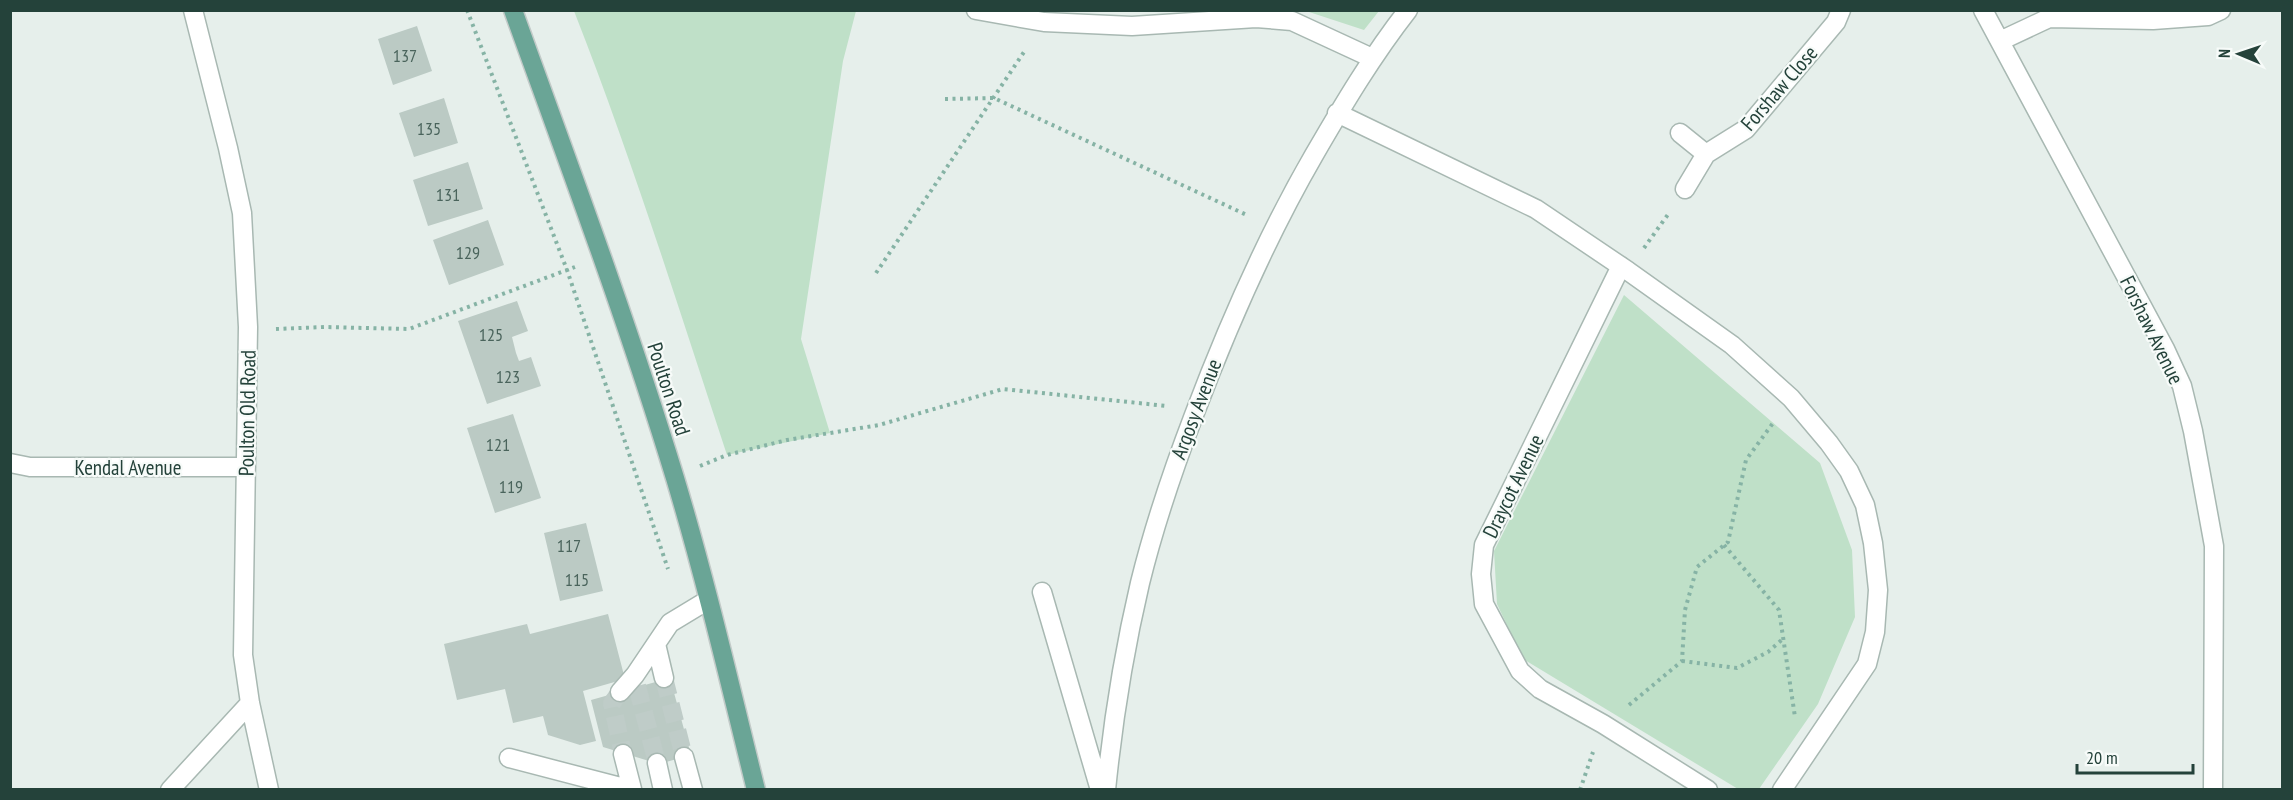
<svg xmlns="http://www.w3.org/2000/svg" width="2293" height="800" font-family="'PT Sans Narrow',sans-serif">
	<rect width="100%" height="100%" fill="#e6efeb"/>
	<!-- green -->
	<path fill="#bfe0c8" d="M574,11h282l-13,50 -42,278 29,94 -103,22c-49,-149 -96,-299 -153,-444z
		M1306,11h73l-15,19z
		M1624,295l196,168 32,87 3,67 -37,87 -59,85h-21l-215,-130 -26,-55 -3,-53z"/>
	<!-- building -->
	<path fill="#bbcac4" d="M417,26l15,45 -39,14 -15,-46z
		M444,98l14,45 -44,14 -15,-44z
		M468,162l15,47 -55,17 -15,-46z
		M488,220l16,45 -55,20 -16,-45z
		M517,301l11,30 -16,6 4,16 3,8 12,-4 10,29 -54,18 -29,-83z
		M513,414l28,84 -46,15 -28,-85z
		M586,523l17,68 -43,10 -16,-68z
		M608,614l17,65 -42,12 13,50 -16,4 -32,-10 -5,-19 -30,7 -8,-34 -48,11 -13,-56 83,-20 3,10z
		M670,678l21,77 -32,9 -56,-17 -12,-47z"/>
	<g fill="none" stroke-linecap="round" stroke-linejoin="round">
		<!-- minor-tunnel -->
		<path stroke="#bfccc8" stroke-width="18" stroke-dasharray="18 9" stroke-linecap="butt" d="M664,678l20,79
			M637,686l20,77
			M620,692l-8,11 11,51"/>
		<!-- minor casing -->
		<g stroke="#a8b8b2" stroke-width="21">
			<path id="minor" d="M193,10l35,138 14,65 6,114 -5,328 7,48 19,87
				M976,10l68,12 88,4 124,-8 36,3 80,37
				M1983,10l182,339 17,37 11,45 21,115 -1,244
				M2000,41l49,-23 104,2 55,-4 13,-6
				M1337,113l199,96 92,62 104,74 59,53 38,45 20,28 16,34 8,38 5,47 -3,42 -8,32 -85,126
				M1680,133l26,21
				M1685,189l21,-35 40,-25 90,-107 5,-12
				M1621,266l-137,279 -3,29 3,30 36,67 20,18 63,35 105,66
				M10,463l20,4h216
				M1042,592l58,198
				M656,644l8,34
				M620,692l15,-17 35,-52 38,-23
				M623,754l9,35
				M684,757l9,33
				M509,758l123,32
				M657,763l6,27
				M170,790l80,-87
				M1106,790c7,-70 18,-139 34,-207 14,-57 33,-113 54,-168 34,-90 72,-177 120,-260 29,-50 58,-99 94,-145"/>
		</g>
		<!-- major casing -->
		<g stroke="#c2cac8" stroke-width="21">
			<path id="major" d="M513,10c56,155 114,310 162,468 31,103 55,207 81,312"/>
		</g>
		<!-- path -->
		<path stroke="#86b3a5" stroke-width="4" stroke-dasharray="3 4.5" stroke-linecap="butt" d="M467,10l100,260 101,299
			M945,99l49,-1 255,118
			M1644,248l25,-35
			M876,273l150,-224
			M276,329l48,-2 85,2 166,-62
			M700,466l27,-11 60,-15 92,-15 124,-36 164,17
			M1724,545l55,65 16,107
			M1682,661l55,7 31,-16 16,-14
			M1629,705l53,-44 3,-51 12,-43 31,-25 18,-82 27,-37
			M1580,790l13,-38"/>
		<!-- minor -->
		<use href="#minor" stroke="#fff" stroke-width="18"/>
		<!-- major -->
		<use href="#major" stroke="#6aa596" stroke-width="18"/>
	</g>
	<g text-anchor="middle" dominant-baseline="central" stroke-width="4.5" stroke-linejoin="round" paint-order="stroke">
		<!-- number labels -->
		<g font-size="18" fill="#4a645c">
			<text x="405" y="55">137</text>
			<text x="429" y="128">135</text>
			<text x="448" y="194">131</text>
			<text x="468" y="252">129</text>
			<text x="491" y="334">125</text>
			<text x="508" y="376">123</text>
			<text x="498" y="444">121</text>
			<text x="511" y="486">119</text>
			<text x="569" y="545">117</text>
			<text x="577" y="579">115</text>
		</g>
		<!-- street labels -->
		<g font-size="21" fill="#24423a" stroke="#f7fbf9">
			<text transform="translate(1779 88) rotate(-49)">Forshaw Close</text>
			<text transform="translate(2152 330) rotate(64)">Forshaw Avenue</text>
			<text transform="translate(669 389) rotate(72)">Poulton Road</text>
			<text transform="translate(1196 409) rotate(-69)">Argosy Avenue</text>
			<text transform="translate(247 413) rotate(-89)">Poulton Old Road</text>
			<text x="128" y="467">Kendal Avenue</text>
			<text transform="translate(1513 486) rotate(-64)">Draycot Avenue</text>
		</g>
	</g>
	<!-- border -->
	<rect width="2293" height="800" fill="none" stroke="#24423a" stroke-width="24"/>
	<!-- north arrow -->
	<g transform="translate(2239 54) rotate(272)" stroke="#f7fbf9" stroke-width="4.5" paint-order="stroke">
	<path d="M0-4.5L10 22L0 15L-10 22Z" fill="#24423a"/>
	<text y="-9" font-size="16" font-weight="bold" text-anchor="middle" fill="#24423a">N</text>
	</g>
	<!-- scale -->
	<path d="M2077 764v9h116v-9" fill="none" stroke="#24423a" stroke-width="3"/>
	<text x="2086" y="764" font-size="18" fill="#24423a" stroke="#f7fbf9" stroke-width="4.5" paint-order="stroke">20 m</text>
</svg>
